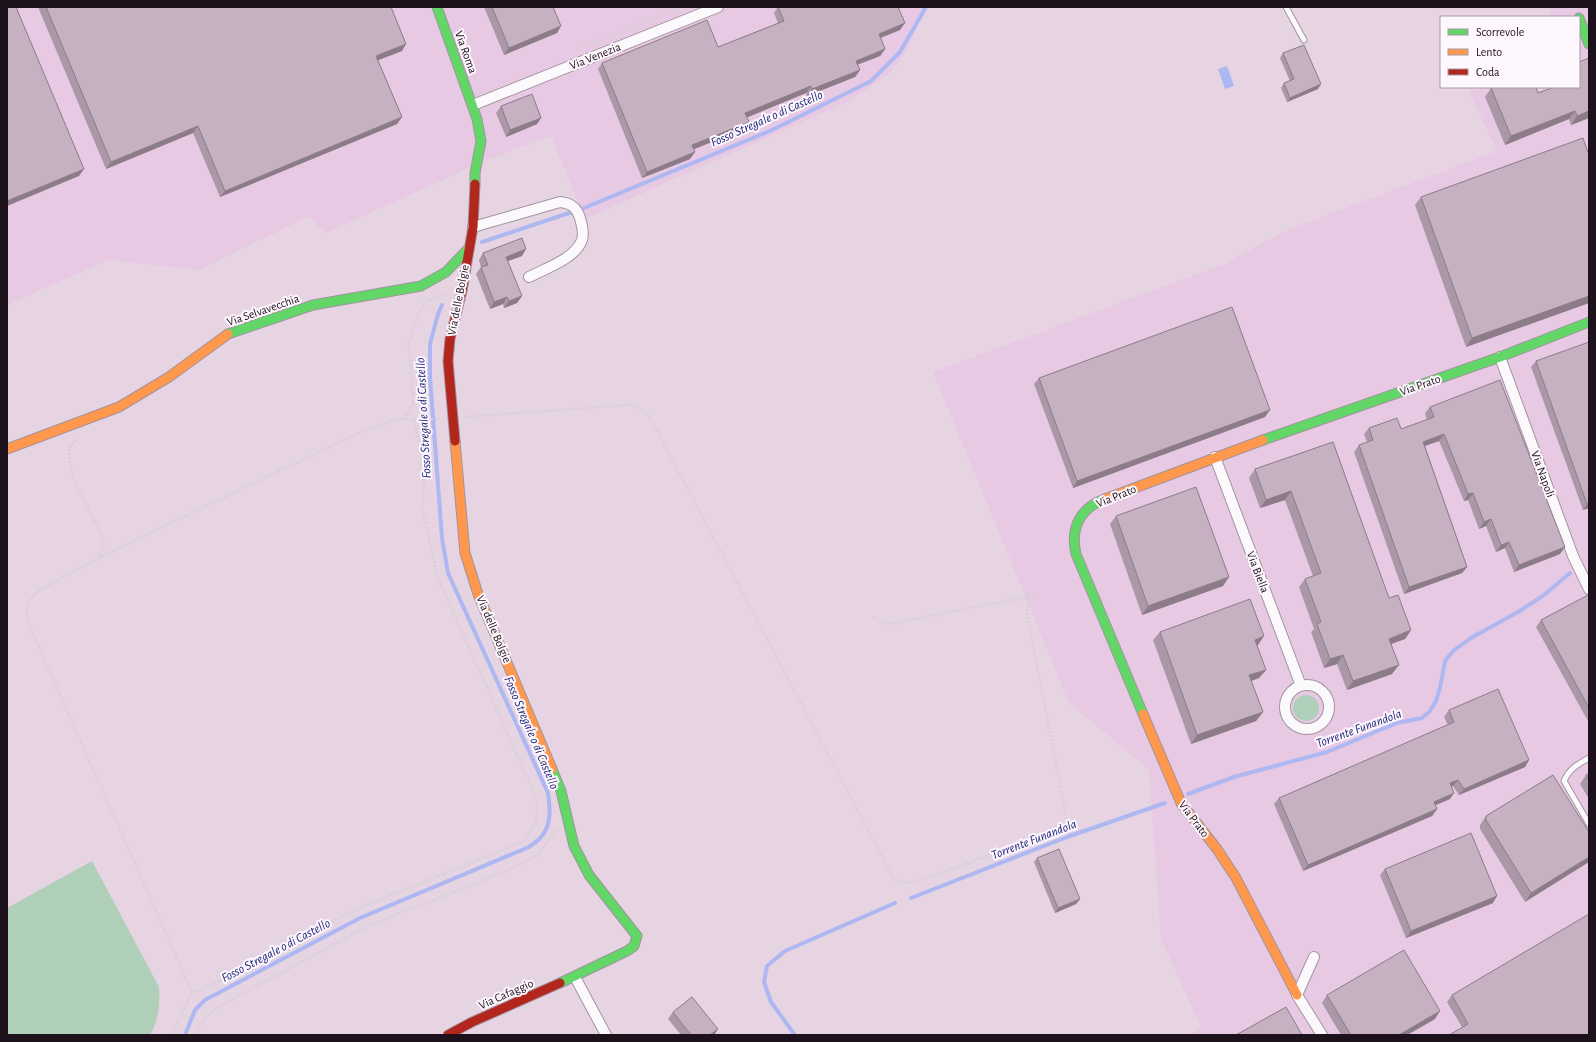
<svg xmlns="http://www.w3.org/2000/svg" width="1596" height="1042" font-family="'Alegreya Sans',sans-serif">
	<rect width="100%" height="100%" fill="#e6d4e3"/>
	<!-- built -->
	<path fill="#e8c9e3" d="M7,7h919l-21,47 -17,21 -39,26 -264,118 -34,-83 -62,23 -163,74 -18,-16 -109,53 -91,-10 -101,45z
		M1548,7h41v1028h-401l13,-8 -40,-88 -12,-169 -80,-67 -136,-331 291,-108 65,-35 208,-78 -28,-59 15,-5h95v-70h-27z"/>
	<!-- green -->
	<path fill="#b0cfb8" d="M1293 708a13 13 0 1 1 26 0a13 13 0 1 1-26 0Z
		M92,861l67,126c1,18 0,32 -9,48h-143v-127z"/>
	<!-- water -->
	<path fill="#adb7f1" d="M1227,66l7,20 -9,3 -7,-20z"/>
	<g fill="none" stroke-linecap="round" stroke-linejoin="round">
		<!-- stream -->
		<path stroke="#adb7f1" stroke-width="4" d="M584,208l188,-78 99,-49 29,-29 26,-45
			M482,242l90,-30
			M1188,794l46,-17 93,-25 70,-29 25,-5 8,-7 6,-10 4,-13 5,-27 8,-10 18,-13 47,-26 26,-17 26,-22
			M911,898l156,-61 98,-34
			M185,1035l10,-25 10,-10 155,-82 169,-71c4,-3 9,-6 12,-10 11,-12 9,-30 7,-44l-100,-220 -6,-35 -12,-161v-33l8,-30 4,-9
			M795,1035l-24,-33 -7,-20 3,-16 18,-15 110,-48"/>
		<!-- lane casing -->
		<g stroke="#a1949f" stroke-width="7">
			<path id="lane" d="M1286,7l18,33
				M1589,758c-11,6 -20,11 -25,23l25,43"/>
		</g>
		<!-- street casing -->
		<g stroke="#a1949f" stroke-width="12">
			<path id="street" d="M473,105l245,-98
				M473,227l87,-25c11,1 17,6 20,16 2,7 4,16 2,22 -7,19 -36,28 -53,37
				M1500,357l73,199 16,33
				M1215,457l86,229
				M1285 707a22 22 0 1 1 44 0a22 22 0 1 1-44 0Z
				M1314,957l-17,38 25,40
				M575,977l31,58"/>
		</g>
		<!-- fast casing -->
		<g stroke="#a1949f" stroke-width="11">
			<path id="fast" d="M437,7l40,112 4,22 -6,32v11
				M1579,18l10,26
				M228,334l85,-29 108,-19 25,-14 22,-23
				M1263,440l237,-83 89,-35
				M1105,499c-25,9 -35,29 -29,55l67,160
				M552,769l9,22 13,55 15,29 48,61 -3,10 -7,5 -67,32"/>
		</g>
		<!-- slow casing -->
		<g stroke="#a1949f" stroke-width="11">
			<path id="slow" d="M455,441l10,112 13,41 74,175
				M7,449l112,-42 50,-30 59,-43
				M1105,499l158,-59
				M1143,714l38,89 36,46 19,29 61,117"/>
		</g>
		<!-- jam casing -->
		<g stroke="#a1949f" stroke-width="11">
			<path id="jam" d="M455,441l-7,-80 2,-22 12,-48 11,-64 2,-43
				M448,1035l24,-13 88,-39"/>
		</g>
		<!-- path -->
		<path stroke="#d6d0d5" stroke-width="2.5" stroke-dasharray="2 2" stroke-linecap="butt" d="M579,51l2,-3 102,-41
			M465,417l160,-12h7l16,9 246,465 4,2 14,2 156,-56 -41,-214 1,-16
			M404,419l9,-15 -4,-60 5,-18 10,-23 13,-7 11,-3
			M78,436l-9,13 1,13 5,21 22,42 7,18 -4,13
			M873,617l11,7h7l145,-29
			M192,992l-158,-356 -7,-18v-14l10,-12 63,-35 227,-109 48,-22 24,-7 20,1 21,-1
			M172,1035l20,-43 8,-1 152,-80 151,-61 21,-9 12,-19 2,-15 -8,-23 -91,-203 -17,-71 3,-42 -11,-48
			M195,1035l10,-18 11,-9 154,-83 105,-41 40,-17 22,-12 20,-26"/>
		<!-- lane -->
		<use href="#lane" stroke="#fbf9fb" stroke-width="5"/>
		<!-- street -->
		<use href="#street" stroke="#fbf9fb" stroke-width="10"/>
		<!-- fast -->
		<use href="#fast" stroke="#63d668" stroke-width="9"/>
		<!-- slow -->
		<use href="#slow" stroke="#ff974d" stroke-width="9"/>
		<!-- jam -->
		<use href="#jam" stroke="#b3261e" stroke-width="9"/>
	</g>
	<!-- wall -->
	<path fill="#aa98a8" d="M38,7h353l11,44 -24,9 24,57 -5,7 -177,73 -27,-64 -87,36z
		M484,7h69l4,26 -53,22z
		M778,7h120l2,23 -19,8 4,11 -5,7 -23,9 3,5 -5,7 -48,19 -1,-3 -59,24 -3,12 -50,20 1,3 -5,7 -48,19 -44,-109 4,-6 116,-16 60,-24 -4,-10z
		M1283,53l35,36 -31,13 -6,-14 3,-5 6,-2 -10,-23z
		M1589,58v60l-18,7 -2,-6 -64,26 -20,-48 6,-9 47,5 12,-5v-1h29z
		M501,106l40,12 -4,6 -31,13 -10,-24z
		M1421,197l168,106 -123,44 -51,-142z
		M483,253l39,3 -14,5 14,35 -5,7 -13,5 -1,-4 -13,5 -14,-35 5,-7 -2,-7z
		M1536,361l53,147 -6,2 -52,-143z
		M1039,378l226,39 -192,71 -39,-104z
		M1430,407l130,147 -46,18 -9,-24 -9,4 -10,-26 -7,3 -11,-29 -4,1 -25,-60 -14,5 42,121 -5,6 -58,21 -50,-142 5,-7 8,-3 -3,-8 5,-6 32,1 26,-9 -2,-7z
		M1333,442l56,156 22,32 -6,9 -14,5 1,30 -45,16 -10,-26 -13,4 -13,-36 3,-3 -15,-42 6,-8 8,-3 -28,-76 -25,8 -11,-30 6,-9z
		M1116,516l107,70 -81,29 -32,-91z
		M1589,596v127l-53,-96 5,-7z
		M1160,632l98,13h-1l9,25 -7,8 -8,3 12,31 -7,9 -65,23 -38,-104z
		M1449,710l80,50 -4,7 -66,28 -6,-9 -1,1 -2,12 -15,6 2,4 -5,7 -129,55 -29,-67 5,-6 169,-73 -4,-8z
		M1589,773v26l-9,-15 6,-9z
		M1486,816l103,16 -64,70 -45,-73v-4z
		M1037,858l43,41 -4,5 -21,9 -21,-51z
		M1385,869l108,34 -87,35 -26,-63z
		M1327,995l108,24 -28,16h-66l-19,-32z
		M1452,995l137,40 -127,-8 -15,-25z
		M673,1012l45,17 -4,6h-33l-13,-16z"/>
	<!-- shaded-wall -->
	<path fill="#8b7c88" d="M905,23l-5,7 -26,10 5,-6z
		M561,26l-4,7 -53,22 5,-7z
		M406,44l-4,7 -31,12 5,-7z
		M885,49l-5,7 -29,11 5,-6z
		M860,70l-5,7 -48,19 5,-7z
		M1321,84l-3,5 -31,13 3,-4z
		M811,86l-5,7 -65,27 4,-7z
		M1575,111l-6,8 -64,26 6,-9z
		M1589,111v7l-18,7 6,-9z
		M402,117l-5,7 -177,73 5,-6z
		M541,118l-4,6 -31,13 4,-7z
		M749,122l-5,7 -57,23 5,-7z
		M198,126l-5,7 -87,36 5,-7z
		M695,152l-5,7 -48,19 5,-6z
		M84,169l-5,7 -72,30v-5z
		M526,249l-4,7 -20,7 4,-6z
		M522,296l-5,7 -13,5 5,-7z
		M1589,296v7l-123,44 6,-9z
		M507,297l-4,7 -13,5 4,-7z
		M1270,410l-5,7 -192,71 4,-7z
		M1444,434l-5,7 -20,7 4,-6z
		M1291,491l-6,9 -25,8 6,-8z
		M1473,493l-5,7 -4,1 4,-7z
		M1589,503v5l-6,2 4,-6z
		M1491,519l-5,7 -7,3 5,-7z
		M1509,542l-4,6 -9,4 5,-7z
		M1565,547l-5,7 -46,18 5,-7z
		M1467,567l-5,6 -58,21 5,-7z
		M1229,577l-6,9 -81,29 6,-9z
		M1411,630l-6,9 -22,8 6,-8z
		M1264,636l-6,9 -9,3 6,-8z
		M1343,655l-6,9 -13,4 6,-9z
		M1399,665l-7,9 -45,16 6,-9z
		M1266,670l-7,8 -16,6 6,-9z
		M1263,712l-7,9 -65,23 6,-9z
		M1529,760l-4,7 -66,28 5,-6z
		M1458,780l-5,6 -7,4 4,-7z
		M1454,793l-4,6 -21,9 5,-6z
		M1437,809l-5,7 -129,55 5,-6z
		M1589,857v5l-64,40 6,-9z
		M1497,896l-4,7 -87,35 5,-7z
		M1080,899l-4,5 -21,9 3,-5z
		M1440,1011l-5,8 -28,16h-8z
		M718,1029l-4,6h-4z"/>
	<!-- building -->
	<path fill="#c6b1c3" stroke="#8b7c88" d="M7,7h9l68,162 -77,32z
		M46,7h345l15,37 -30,12 26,61 -177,74 -27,-65 -87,36z
		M492,7h61l8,19 -52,22z
		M778,7h120l7,16 -26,11 6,15 -29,12 4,9 -48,19 -1,-3 -66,27 4,9 -57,23 3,7 -48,20 -45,-109 105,-43 11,27 66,-26z
		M1304,45l17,39 -31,14 -6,-15 10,-4 -11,-26z
		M1589,58v53l-12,5 -2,-5 -64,25 -20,-48 2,-1h43l2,6 16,-6h25v-25z
		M532,94l9,24 -31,12 -9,-24z
		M1583,138l6,17v141l-117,42 -51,-141z
		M522,238l4,11 -20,8 16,39 -13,5 -2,-4 -13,5 -13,-35 7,-2 -5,-12z
		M1232,307l38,103 -193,71 -38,-103z
		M1589,342v161l-2,1 -51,-143z
		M1500,380l65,167 -46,18 -10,-23 -8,3 -10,-26 -7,3 -11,-29 -5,1 -24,-60 -21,8 44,125 -58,20 -50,-142 14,-5 -4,-12 28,-10 4,11 33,-12 -4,-10z
		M1333,442l56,156 9,-3 13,35 -22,9 10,26 -46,16 -10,-26 -13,4 -13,-35 4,-2 -16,-43 16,-6 -30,-82 -25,9 -11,-31z
		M1196,487l33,90 -81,29 -32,-90z
		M1588,595l1,1v112l-48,-88z
		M1250,599l14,37 -9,4 11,30 -17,5 14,37 -66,23 -37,-103z
		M1498,689l31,71 -65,29 -6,-9 -8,3 4,10 -20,9 3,7 -129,56 -29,-67 175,-76 -5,-12z
		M1589,773v8l-3,-6z
		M1553,775l36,57v25l-58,36 -45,-73v-4z
		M1471,833l26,63 -86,35 -26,-62z
		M1059,849l21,50 -22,9 -21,-50z
		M1589,914v121h-140l19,-11 -16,-29z
		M1404,950l36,61 -41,24h-48l-24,-40z
		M692,997l26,32 -8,6h-19l-18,-23z
		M1286,1007l16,28h-66z"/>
	<g text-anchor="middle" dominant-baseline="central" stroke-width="4" stroke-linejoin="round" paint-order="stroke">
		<!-- street labels -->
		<g font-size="12" fill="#1d111b" stroke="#fef7fd">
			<text transform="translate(466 52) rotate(70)">Via Roma</text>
			<text transform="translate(595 56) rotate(-22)">Via Venezia</text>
			<text transform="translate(458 300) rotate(-79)">Via delle Bolgie</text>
			<text transform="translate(263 310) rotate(-19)">Via Selvavecchia</text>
			<text transform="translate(1420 385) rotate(-19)">Via Prato</text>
			<text transform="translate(1543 474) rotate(70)">Via Napoli</text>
			<text transform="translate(1116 496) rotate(-22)">Via Prato</text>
			<text transform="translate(1258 572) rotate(69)">Via Biella</text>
			<text transform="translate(494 629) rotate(67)">Via delle Bolgie</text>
			<text transform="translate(1194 819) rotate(53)">Via Prato</text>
			<text transform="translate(506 994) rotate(-24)">Via Cafaggio</text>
		</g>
		<!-- water labels -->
		<g font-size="13" font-style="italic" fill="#1d267b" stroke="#fef7fd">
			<text transform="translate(767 119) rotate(-24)">Fosso Stregale o di Castello</text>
			<text transform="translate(424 418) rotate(-93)">Fosso Stregale o di Castello</text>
			<text transform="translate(1359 729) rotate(-20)">Torrente Funandola</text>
			<text transform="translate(531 733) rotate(67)">Fosso Stregale o di Castello</text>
			<text transform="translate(1034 840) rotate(-21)">Torrente Funandola</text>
			<text transform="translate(276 951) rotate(-28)">Fosso Stregale o di Castello</text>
		</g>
	</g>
	<!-- border -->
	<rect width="1596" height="1042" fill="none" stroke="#1d111b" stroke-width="16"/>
	<!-- legend -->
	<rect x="1440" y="16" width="140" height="72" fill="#fef7fd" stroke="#a49ba3"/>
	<rect x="1448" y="29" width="20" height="6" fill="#63d668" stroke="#a49ba3"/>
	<text x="1476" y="36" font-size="12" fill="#1d111b">Scorrevole</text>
	<rect x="1448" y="49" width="20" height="6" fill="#ff974d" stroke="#a49ba3"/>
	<text x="1476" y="56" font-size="12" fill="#1d111b">Lento</text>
	<rect x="1448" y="69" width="20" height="6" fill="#b3261e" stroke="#a49ba3"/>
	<text x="1476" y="76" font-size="12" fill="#1d111b">Coda</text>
</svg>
